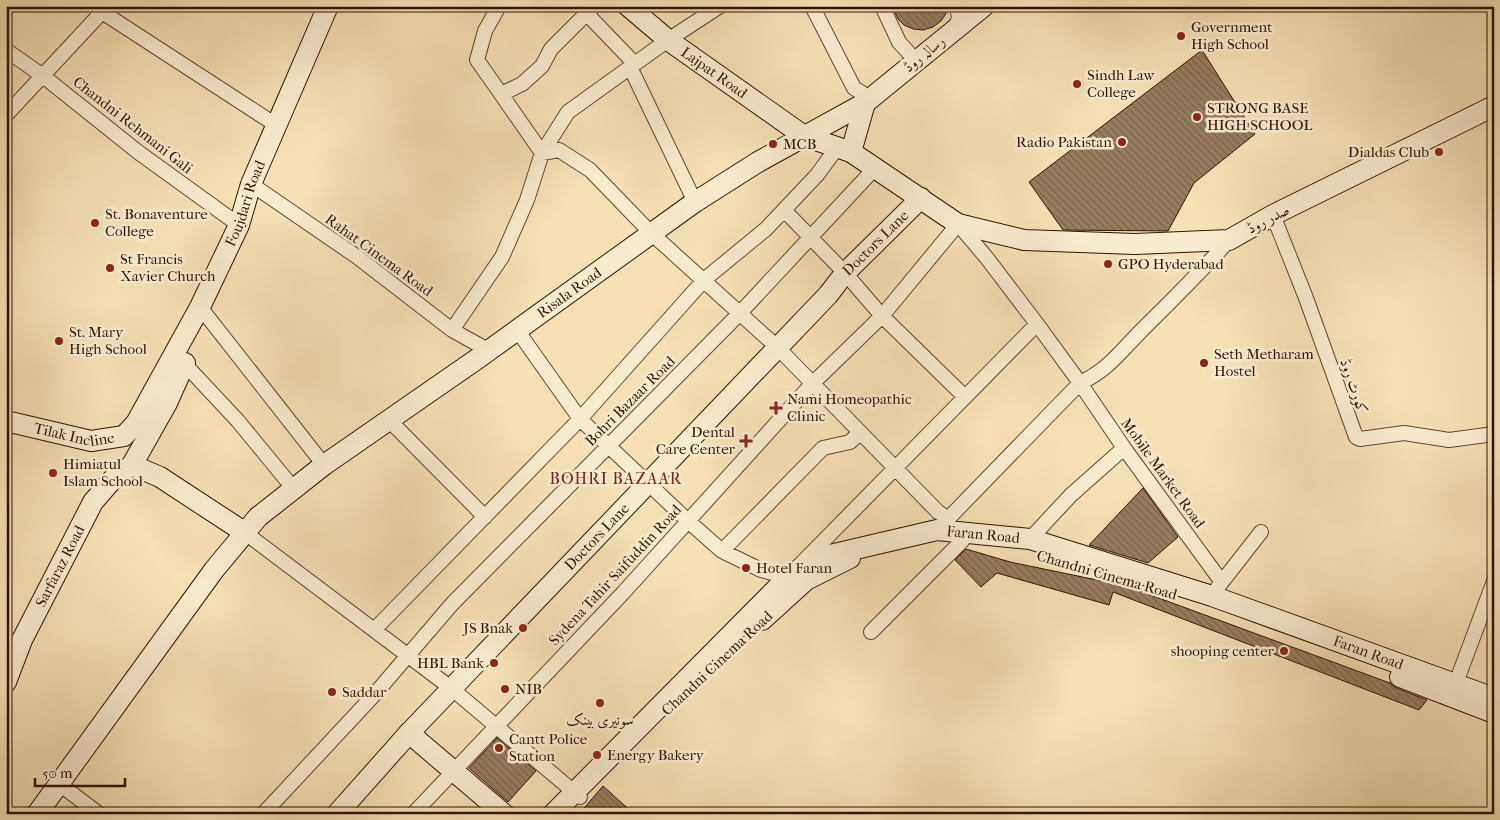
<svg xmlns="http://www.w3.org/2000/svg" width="1500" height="820" font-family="'IM FELL French Canon',Amiri,serif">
	<defs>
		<pattern id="building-back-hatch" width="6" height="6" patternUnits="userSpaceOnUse" patternTransform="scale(1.25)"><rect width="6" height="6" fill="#967e5e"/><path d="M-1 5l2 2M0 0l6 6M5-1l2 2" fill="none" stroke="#7b664b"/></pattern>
	</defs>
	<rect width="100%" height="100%" fill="#f5e1b4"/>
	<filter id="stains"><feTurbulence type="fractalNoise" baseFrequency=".004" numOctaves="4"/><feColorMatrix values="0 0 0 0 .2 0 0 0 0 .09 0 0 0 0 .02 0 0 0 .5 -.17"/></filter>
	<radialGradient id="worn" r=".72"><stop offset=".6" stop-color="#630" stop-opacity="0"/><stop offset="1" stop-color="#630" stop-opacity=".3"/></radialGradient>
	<!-- building -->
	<path fill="url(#building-back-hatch)" stroke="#2f1300" d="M892,6h56l1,3 -8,12 -8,6 -10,3 -10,-1 -9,-4 -6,-6z
		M1202,50l53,84 -61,49 -26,48 -105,-1 -34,-48z
		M1143,488l35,49 -30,26 -59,-18z
		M966,549l44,13 116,24 264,97 6,5 31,12 -8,10 -306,-118 -4,13 -112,-32 -16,14 -26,-27z
		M497,738l39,33 -28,31 -39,-34z
		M603,786l31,28h-55z"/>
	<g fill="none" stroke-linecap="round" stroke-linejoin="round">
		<!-- street casing -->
		<g stroke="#60462d" stroke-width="16">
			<path id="street" d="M499,6l-14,25 -8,29 24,34
				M594,6l-43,43 -9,17 -20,18 -21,10 41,59 17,-3 31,20 61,63 126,114 160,164 11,8
				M812,6l42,82 16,10
				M882,6l17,36 17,19
				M102,12l174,113
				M587,14l48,50
				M955,29l4,-11 -2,-12
				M6,50l37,26 95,76 101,73
				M630,67l65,135
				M6,115l96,-103 -6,-6
				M251,184l105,72 96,74 36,20
				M784,210l61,63 37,43 82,80
				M1273,215l33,83 50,139 4,2 44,-6 45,7 45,-6
				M200,307l124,158
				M452,330l50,-73 25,-57 15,-47 26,-41 100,-72 52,-34
				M517,330l63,89 108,102 34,30 39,19 27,7 249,-253
				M179,358l59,63 55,67
				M389,420l96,97
				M943,524l137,-141c28,-13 40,-31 61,-52 30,-30 60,-59 88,-91
				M244,532l207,156 129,109
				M1030,539l41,-44 53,-47
				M722,551l101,-103 27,-6 9,-9
				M1218,587l43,-55
				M374,630l206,-211 125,-140 61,-50 51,-54 19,-26
				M871,632l91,-91
				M1456,683l38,-102
				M58,783l41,31
				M263,814l111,-119 78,-91 288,-291 136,-146
				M413,814l210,-221 189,-209 70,-68 76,-92 28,33 51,67 43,59 44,65 97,133"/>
		</g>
		<!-- secondary casing -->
		<g stroke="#2f1300" stroke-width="22">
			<g id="secondary">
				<path id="s1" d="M628,6l40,34 136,96 47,16 107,72 66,16 111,4 94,-4 44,-25 221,-109"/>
				<path d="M851,152l14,-49"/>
				<path id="s2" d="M6,421l85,20 33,-5 12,-13 64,-116 39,-82 12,-41 77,-178"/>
				<path d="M132,465l28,12 84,55"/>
				<path d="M762,620l44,-40 44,-22"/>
				<path d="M1400,677l94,36"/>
				<path id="s3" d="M6,682l16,-42 71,-138 19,-22 20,-15 35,-62 18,-40"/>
				<path d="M409,733l95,81"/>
				<path id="s4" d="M37,814l177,-244 44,-53 66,-52 153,-106 218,-157 63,-40 107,-59 119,-97"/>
				<path id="s5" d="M337,814l72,-81 419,-438 17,-22 76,-75"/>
				<path id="s6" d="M553,814l235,-237 29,-19 120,-28 93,9 182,57 282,102"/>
			</g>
		</g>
		<!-- street -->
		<use href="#street" stroke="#f8ecce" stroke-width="14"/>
		<!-- secondary -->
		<use href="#secondary" stroke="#f8ecce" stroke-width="20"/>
	</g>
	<!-- markers -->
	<g fill="#8f2418" stroke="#f8ecce" stroke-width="2">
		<circle cx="1181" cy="36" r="5"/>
		<circle cx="1077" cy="84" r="5"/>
		<circle cx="1197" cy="117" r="5"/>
		<circle cx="1122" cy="142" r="5"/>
		<circle cx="773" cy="144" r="5"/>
		<circle cx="1439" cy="152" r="5"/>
		<circle cx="95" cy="223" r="5"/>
		<circle cx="1108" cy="264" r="5"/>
		<circle cx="110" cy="268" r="5"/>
		<circle cx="59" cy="341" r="5"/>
		<circle cx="1204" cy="363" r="5"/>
		<path d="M773.5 400.5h5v5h5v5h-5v5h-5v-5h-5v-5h5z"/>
		<path d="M743.5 433.5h5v5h5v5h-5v5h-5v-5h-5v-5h5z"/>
		<circle cx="53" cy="473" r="5"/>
		<circle cx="746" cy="568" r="5"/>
		<circle cx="523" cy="628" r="5"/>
		<circle cx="1284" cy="651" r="5"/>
		<circle cx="494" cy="663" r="5"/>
		<circle cx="505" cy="689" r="5"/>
		<circle cx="332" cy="692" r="5"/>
		<circle cx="600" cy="703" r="5"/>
		<circle cx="499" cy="748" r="5"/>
		<circle cx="597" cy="755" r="5"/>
	</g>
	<g text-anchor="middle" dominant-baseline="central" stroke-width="5" stroke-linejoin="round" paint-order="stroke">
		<!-- poi labels -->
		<g font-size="15" fill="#2f1300" stroke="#f8ecce" text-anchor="start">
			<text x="1191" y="27">Government<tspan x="1191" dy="17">High School</tspan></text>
			<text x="1087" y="75">Sindh Law<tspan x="1087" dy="17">College</tspan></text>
			<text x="1207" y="108">STRONG BASE<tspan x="1207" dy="17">HIGH SCHOOL</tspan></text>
			<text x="1112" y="142" text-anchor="end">Radio Pakistan</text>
			<text x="783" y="144">MCB</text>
			<text x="1429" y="152" text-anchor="end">Dialdas Club</text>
			<text x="105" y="214">St. Bonaventure<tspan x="105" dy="17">College</tspan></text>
			<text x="120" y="259">St Francis<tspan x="120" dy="17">Xavier Church</tspan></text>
			<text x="1118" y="264">GPO Hyderabad</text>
			<text x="69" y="332">St. Mary<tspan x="69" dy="17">High School</tspan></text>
			<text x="1214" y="354">Seth Metharam<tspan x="1214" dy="17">Hostel</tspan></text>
			<text x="787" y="399">Nami Homeopathic<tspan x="787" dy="17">Clinic</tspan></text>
			<text x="735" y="432" text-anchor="end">Dental<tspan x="735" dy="17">Care Center</tspan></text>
			<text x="63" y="464">Himiatul<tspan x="63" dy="17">Islam School</tspan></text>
			<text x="756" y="568">Hotel Faran</text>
			<text x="513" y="628" text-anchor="end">JS Bnak</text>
			<text x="1274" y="651" text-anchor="end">shooping center</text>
			<text x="484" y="663" text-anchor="end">HBL Bank</text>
			<text x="515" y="689">NIB</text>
			<text x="342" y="692">Saddar</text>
			<text x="600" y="720" text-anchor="middle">سونیری بینک</text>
			<text x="509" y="739">Cantt Police<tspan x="509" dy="17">Station</tspan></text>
			<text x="607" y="755">Energy Bakery</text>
		</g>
		<!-- street labels -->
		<g font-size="15" fill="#2f1300" stroke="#f8ecce">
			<text transform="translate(924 54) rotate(-39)">رسالہ روڈ</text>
			<text stroke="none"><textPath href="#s1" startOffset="109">Lajpat Road</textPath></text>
			<text transform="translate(133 125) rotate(38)">Chandni Rehmani Gali</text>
			<text stroke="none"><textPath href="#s2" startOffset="384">Foujdari Road</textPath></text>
			<text transform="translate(1268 219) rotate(-28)">صدر روڈ</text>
			<text stroke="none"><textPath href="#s5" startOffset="785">Doctors Lane</textPath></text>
			<text transform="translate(379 255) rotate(36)">Rahat Cinema Road</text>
			<text stroke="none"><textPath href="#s4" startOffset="754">Risala Road</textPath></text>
			<text transform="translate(1354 386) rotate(71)">کورٹ روڈ</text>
			<text transform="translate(630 401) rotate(-45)">Bohri Bazaar Road</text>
			<text stroke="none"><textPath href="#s2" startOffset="70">Tilak Incline</textPath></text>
			<text transform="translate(1163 473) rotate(54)">Mobile Market Road</text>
			<text stroke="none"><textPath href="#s6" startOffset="538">Faran Road</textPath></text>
			<text stroke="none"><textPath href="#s5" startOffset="380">Doctors Lane</textPath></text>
			<text stroke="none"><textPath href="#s3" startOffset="128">Sarfaraz Road</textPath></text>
			<text transform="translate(615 575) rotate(-47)">Sydena Tahir Saifuddin Road</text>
			<text transform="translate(1107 575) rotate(16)">Chandni Cinema Road</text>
			<text stroke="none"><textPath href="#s6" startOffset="942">Faran Road</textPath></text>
			<text transform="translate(717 663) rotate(-43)">Chandni Cinema Road</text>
		</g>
		<!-- neighbourhood labels -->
		<g font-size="16" letter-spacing="1" fill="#7a1f14" stroke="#f8ecce">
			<text x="616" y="478">BOHRI BAZAAR</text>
		</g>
	</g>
	<!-- margin -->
	<rect width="1500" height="820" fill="none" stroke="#f5e1b4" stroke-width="25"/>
	<rect x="8" y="8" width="1485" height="805" fill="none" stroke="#2f1300" stroke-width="2.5"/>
	<rect x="12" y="12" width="1475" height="795" fill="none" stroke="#2f1300"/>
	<!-- scale -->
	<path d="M35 778v8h90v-8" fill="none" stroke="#2f1300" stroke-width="2.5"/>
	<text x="42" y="778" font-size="15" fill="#2f1300" stroke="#f8ecce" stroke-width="4" paint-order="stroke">50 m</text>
	<rect width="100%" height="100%" filter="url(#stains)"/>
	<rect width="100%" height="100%" fill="url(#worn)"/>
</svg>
